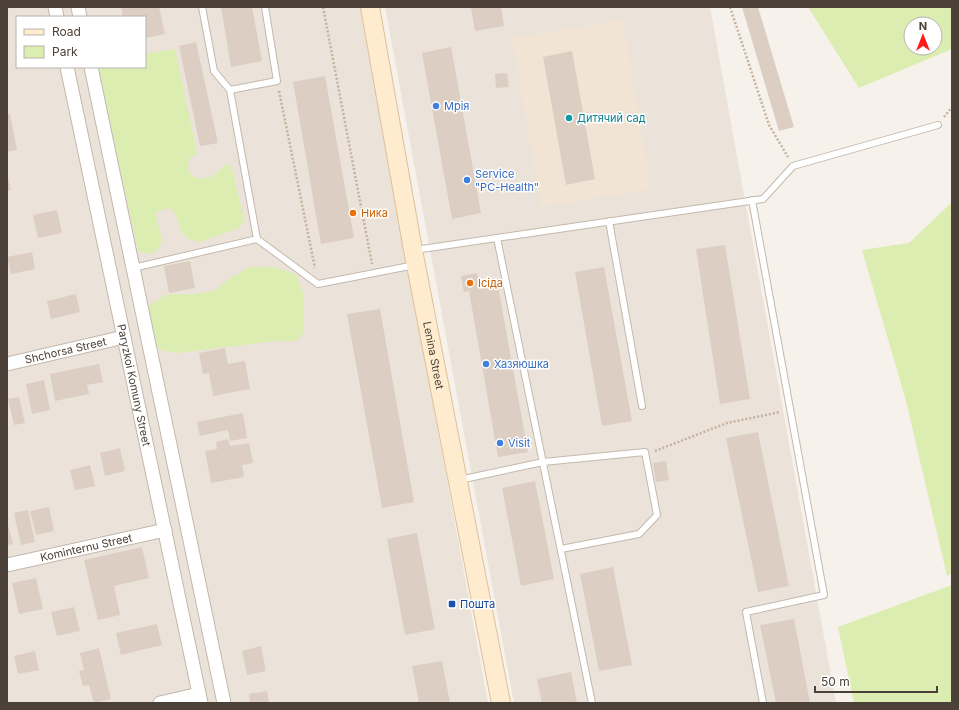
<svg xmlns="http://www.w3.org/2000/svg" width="959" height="710" font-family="Inter,sans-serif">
	<rect width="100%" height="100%" fill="#f7f1eb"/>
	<!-- residential -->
	<path fill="#ebe3d9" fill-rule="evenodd" d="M7,7h353l128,696h-481zM17,17h128v50h-128z
		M385,7h325l126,696h-322z"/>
	<!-- education -->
	<path fill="#f1e4d4" d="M623,20l28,169 -110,18 -29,-169z"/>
	<!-- green -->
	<path fill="#dbedb1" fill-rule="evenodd" d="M808,7h144v42l-93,39zM911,24h24v24h-24z
		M175,49l22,104 -8,6 -1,12c6,8 16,10 26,4 4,-3 8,-8 12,-11l5,2 14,55 -8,8 -38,13 -11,-3 -7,-8 -6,-18 -6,-5 -14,4 7,28 -2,7c-8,8 -12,9 -22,3l-40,-183h47v-13z
		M952,202v371l-5,3 -41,-175 -44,-151 47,-7z
		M249,267h25l22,7 8,22v36l-7,9h-21l-99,12 -14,-2 -11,-9 -6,-27 5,-11 14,-9 15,-1h13l21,-3 14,-11z
		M952,585v118h-98l-16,-76z"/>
	<!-- building -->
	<path fill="#dccec2" d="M121,7h38l6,27 -20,4v-21h-22z
		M221,7h31l10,54 -31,6z
		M471,7h30l3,19 -29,5z
		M742,7h16l36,120 -15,4z
		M196,42l22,101 -18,3 -21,-100z
		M451,47l30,166 -29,6 -30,-166z
		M572,51l23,128 -29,6 -23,-128z
		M507,73l2,14 -13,1 -1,-14z
		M325,76l29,162 -33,6 -28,-162z
		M7,114h3l7,36 -10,2z
		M7,173l4,17 -4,1z
		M57,210l5,23 -24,5 -5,-23z
		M725,245l25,154 -30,5 -24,-155z
		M32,252l3,17 -24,5 -4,-17z
		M190,261l5,27 -26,5 -5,-27z
		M604,267l28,154 -30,5 -27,-154z
		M477,273l3,16 18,-3 30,166 -30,5 -29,-166 -5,1 -3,-16z
		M76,294l4,18 -29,7 -4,-18z
		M380,309l34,193 -32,6 -35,-194z
		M225,348l3,16 17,-3 5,28 -37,7 -4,-23 -6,1 -4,-21z
		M99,364l4,18 -16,3 2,9 -34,7 -5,-27z
		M44,380l6,30 -18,4 -6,-30z
		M19,397l6,26 -11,2 -6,-26z
		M243,413l4,25 -17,3 -2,-11 -28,6 -3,-14z
		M758,432l31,154 -31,6 -32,-154z
		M228,439l2,7 19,-3 4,20 -11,2 2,12 -33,6 -6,-32 12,-2 -1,-7z
		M120,448l5,23 -20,5 -5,-23z
		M666,461l3,19 -13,2 -3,-19z
		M90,465l5,21 -20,4 -5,-20z
		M535,481l19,98 -33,7 -19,-98z
		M49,507l5,24 -18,4 -6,-24z
		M28,510l7,32 -14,3 -7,-32z
		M7,521l6,23 -6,1z
		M417,533l18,96 -30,6 -18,-96z
		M142,547l7,31 -35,8 6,29 -22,5 -14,-60z
		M613,567l19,98 -33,6 -19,-97z
		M36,578l7,31 -24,5 -7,-31z
		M74,607l6,24 -23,5 -6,-24z
		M794,619l16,84h-34l-16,-78z
		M157,624l5,21 -41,10 -5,-22z
		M261,646l5,25 -19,4 -5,-24z
		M99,648l12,51 -17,4 -5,-18 -6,1 -4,-15 5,-1 -4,-17z
		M35,651l4,19 -21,4 -4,-18z
		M442,661l8,42h-31l-7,-37z
		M571,672l6,31h-35l-5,-24z
		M267,691l2,12h-19l-1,-9z"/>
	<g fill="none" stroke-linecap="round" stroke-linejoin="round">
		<!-- lane casing -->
		<g stroke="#c3b8ac" stroke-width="8">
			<path id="lane" d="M202,7l12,64 16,19
				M752,200l72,395 -78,17 17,91
				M609,221l33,185
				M497,238l95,465
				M257,239l-27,-149 47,-9 -12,-74
				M415,250l348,-51 30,-33 145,-41
				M133,268l124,-29 61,45 97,-19
				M459,480l84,-18 102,-10 12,63 -18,19 -78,15"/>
		</g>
		<!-- street casing -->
		<g stroke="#c3b8ac" stroke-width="15">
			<g id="street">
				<path d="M55,7l2,10"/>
				<path d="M78,7l2,10"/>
				<path id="s1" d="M67,67l134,636"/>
				<path d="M91,67l133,636"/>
				<path id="s2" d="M7,364l117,-27"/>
				<path id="s3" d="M7,565l158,-35"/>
				<path d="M160,703l39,-9"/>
			</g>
		</g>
		<!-- secondary casing -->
		<g stroke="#ddc19a" stroke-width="20">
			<g id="secondary">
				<path id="s4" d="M370,7l43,243 88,453"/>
			</g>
		</g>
		<!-- path -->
		<path stroke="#c6b19c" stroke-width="2.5" stroke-dasharray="2 2" stroke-linecap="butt" d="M323,7l49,257
			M730,7l39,118 19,32
			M279,91l36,177
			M944,117l8,-10
			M655,451l72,-28 53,-11"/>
		<!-- lane -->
		<use href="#lane" stroke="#fff" stroke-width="6"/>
		<!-- street -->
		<use href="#street" stroke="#fff" stroke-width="13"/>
		<!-- secondary -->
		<use href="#secondary" stroke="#ffebcd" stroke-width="18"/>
	</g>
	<!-- markers -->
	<g fill="#3f7fe0" stroke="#fff" stroke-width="1.5">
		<circle cx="436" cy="106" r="4"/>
		<circle cx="467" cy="180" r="4"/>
		<circle cx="486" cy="364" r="4"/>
		<circle cx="500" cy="443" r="4"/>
	</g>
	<circle fill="#0f9aa8" stroke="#fff" stroke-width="1.5" cx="569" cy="118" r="4"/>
	<g fill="#e8710a" stroke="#fff" stroke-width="1.5">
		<circle cx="353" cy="213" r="4"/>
		<circle cx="470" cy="283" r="4"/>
	</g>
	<rect fill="#1a4fb4" stroke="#fff" stroke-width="1.5" x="448" y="600" width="8" height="8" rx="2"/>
	<g text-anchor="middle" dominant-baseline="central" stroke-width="3" stroke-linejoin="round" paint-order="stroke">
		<!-- shop labels -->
		<g font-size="11" fill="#366cbe" stroke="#fff" text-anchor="start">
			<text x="444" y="106">Мрія</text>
			<text x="475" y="174">Service<tspan x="475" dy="13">"PC-Health"</tspan></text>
			<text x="494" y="364">Хазяюшка</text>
			<text x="508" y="443">Visit</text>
		</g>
		<!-- culture labels -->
		<g font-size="11" fill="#0d838f" stroke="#fff" text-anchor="start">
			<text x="577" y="118">Дитячий сад</text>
		</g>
		<!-- food labels -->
		<g font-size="11" fill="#c56008" stroke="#fff" text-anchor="start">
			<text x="361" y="213">Ника</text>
			<text x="478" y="283">Ісіда</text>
		</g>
		<!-- street labels -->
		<g font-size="11" fill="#4c4138" stroke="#fff">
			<text stroke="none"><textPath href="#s2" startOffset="60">Shchorsa Street</textPath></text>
			<text stroke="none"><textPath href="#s4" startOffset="354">Lenina Street</textPath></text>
			<text stroke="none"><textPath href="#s1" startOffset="325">Paryzkoi Komuny Street</textPath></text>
			<text stroke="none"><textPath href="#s3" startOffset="81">Kominternu Street</textPath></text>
		</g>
		<!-- transit labels -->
		<g font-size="11" fill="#164399" stroke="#fff" text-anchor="start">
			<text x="460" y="604">Пошта</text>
		</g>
	</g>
	<!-- border -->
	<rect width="959" height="710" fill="none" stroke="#4c4138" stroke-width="16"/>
	<!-- legend -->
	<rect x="16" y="16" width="130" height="52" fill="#ffffff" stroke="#b7b3af"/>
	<rect x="24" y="29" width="20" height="6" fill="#ffebcd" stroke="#b7b3af"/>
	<text x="52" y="36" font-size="12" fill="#4c4138">Road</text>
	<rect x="24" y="46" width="20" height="12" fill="#dbedb1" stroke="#b7b3af"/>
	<text x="52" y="56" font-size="12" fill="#4c4138">Park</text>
	<!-- north arrow -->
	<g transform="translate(923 36)"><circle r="19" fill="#ffffff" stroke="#b7b3af"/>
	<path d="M0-3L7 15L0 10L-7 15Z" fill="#ff1a1a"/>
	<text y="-6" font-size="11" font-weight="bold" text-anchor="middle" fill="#4c4138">N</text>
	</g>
	<!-- scale -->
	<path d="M815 686v6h122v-6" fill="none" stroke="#4c4138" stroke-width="2"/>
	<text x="821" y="686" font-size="12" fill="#4c4138" stroke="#ffffff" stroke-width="3" paint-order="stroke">50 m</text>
</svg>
